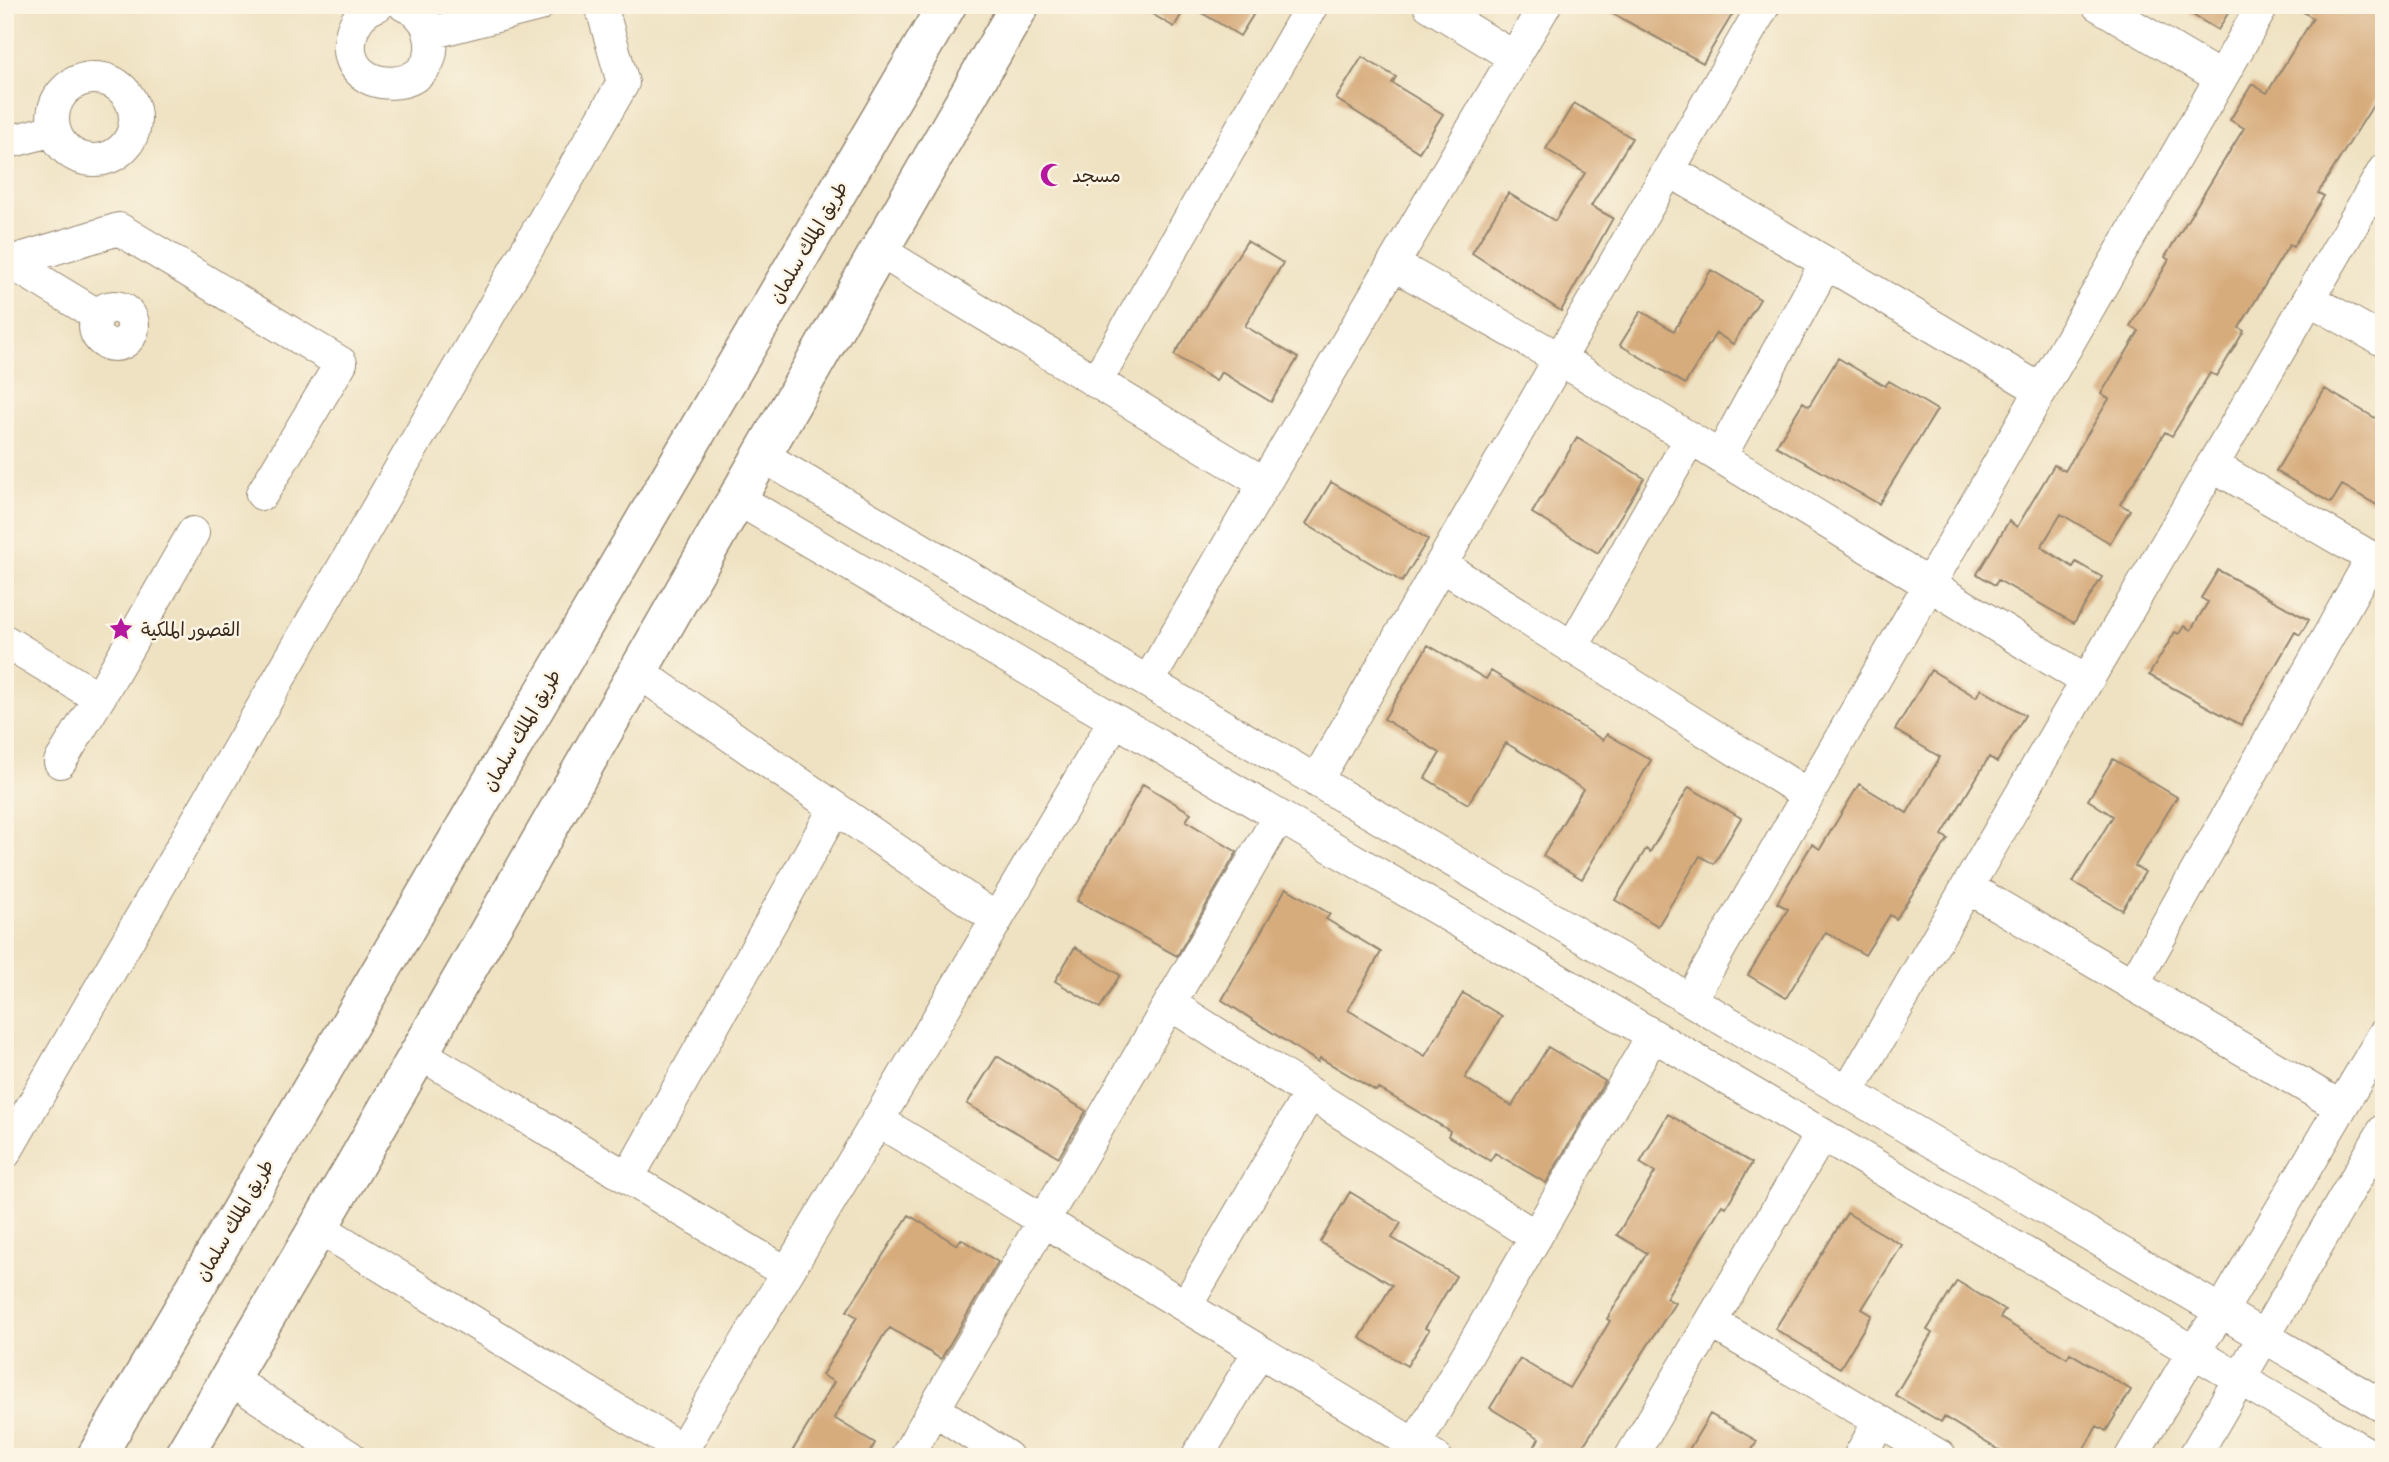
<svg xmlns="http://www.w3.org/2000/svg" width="2389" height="1462" font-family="'Patrick Hand','Playpen Sans Arabic',sans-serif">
	<rect width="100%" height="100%" fill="#fcf5e5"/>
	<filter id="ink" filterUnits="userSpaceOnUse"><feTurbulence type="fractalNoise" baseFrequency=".0143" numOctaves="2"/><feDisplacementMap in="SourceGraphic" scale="14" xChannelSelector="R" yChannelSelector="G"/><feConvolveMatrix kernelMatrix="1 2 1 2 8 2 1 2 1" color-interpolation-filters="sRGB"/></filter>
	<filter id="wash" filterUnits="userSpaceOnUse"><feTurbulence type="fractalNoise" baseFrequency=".00686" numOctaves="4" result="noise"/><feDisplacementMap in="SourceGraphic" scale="28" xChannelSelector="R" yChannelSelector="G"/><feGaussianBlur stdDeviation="1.57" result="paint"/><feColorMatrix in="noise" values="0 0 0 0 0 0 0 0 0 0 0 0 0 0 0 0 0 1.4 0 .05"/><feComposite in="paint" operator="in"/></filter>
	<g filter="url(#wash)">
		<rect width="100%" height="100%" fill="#efe2c2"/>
		<g id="blocks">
			<!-- building -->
			<path fill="#d7ac7d" d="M1137,5h50l-13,22z
				M1189,5h48l16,10 -13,21z
				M1597,5h141l-35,58z
				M2176,5h57l-15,25z
				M2292,5h92v83l-66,105 6,3 -31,51 -4,-2 -50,83 5,3 -27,45 -7,-3 -38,63 -7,-4 -45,72 10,6 -20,33 -49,-29 -20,33 32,20 3,-5 26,15 -28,46 -76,-43 -3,5 -18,-11 32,-53 8,6 37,-62 11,6 44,-72 -8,-5 38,-63 -9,-5 39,-66 -4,-3 79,-129 -14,-8 22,-36 15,9 46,-75z
				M1362,57l34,20 -4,6 51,31 -24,38 -83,-53z
				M1574,103l58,35 -41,68 22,12 -52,93 -89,-58 36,-60 47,28 30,-48 -39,-24z
				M1247,241l36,22 -38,63 53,32 -27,44 -50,-30 -5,9 -42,-26z
				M1711,270l49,29 -27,45 -17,-11 -31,51 -65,-39 21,-34 33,20z
				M1838,358l47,28 4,-5 48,29 -58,94 -103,-58 27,-44 6,4z
				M2325,389l59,34v86l-42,-24 -11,18 -55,-32z
				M1577,438l67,40 -46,75 -66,-40z
				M1331,482l97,57 -26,43 -96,-58z
				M2218,570l91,50 -9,15 -5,-3 -54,93 -92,-50 26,-43 4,2 5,-8 7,4 17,-28 -7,-4z
				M1428,645l58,34 5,-8 112,69 4,-6 44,26 -69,119 -39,-23 40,-67 -77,-46 -38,61 -43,-26 15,-25 -56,-34z
				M1931,670l45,27 5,-8 44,26 -28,47 -8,-5 -47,78 6,4 -52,80 -6,-4 -25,40 -39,-23 -40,66 -38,-23 40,-66 -11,-6 35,-59 8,5 39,-65 48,29 33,-56 -45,-27z
				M2113,759l64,38 -42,69 10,6 -23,38 -49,-28 40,-66 -25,-16z
				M1143,784l48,29 -5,8 51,31 -60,104 -100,-55z
				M1689,787l52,31 -27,46 -14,-8 -42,70 -43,-26 31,-51 4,3z
				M1286,888l44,26 -4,5 55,33 -33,58 77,46 38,-63 39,23 -37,62 47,28 36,-59 57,34 -59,102 -51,-30 -5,8 -42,-25 2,-5 -72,-43 -2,3 -56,-33 -2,4 -96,-62z
				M1075,947l45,28 -20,33 -45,-27z
				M997,1056l89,55 -27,46 -92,-53z
				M1668,1114l84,49 -26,44 -4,-2 -56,93 9,5 -99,154h-27l-15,-9 5,-10 -49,-30 30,-49 49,29 41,-67 -3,-2 40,-66 -30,-18 38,-63 -15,-9z
				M1350,1192l51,31 -9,15 64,38 -31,52 4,2 -22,36 -47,-28 32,-53 -72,-43z
				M1847,1213l55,32 -40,64 10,6 -32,53 -65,-39z
				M909,1215l48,30 4,-6 37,23 -57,97 -51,-31 -5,5 -51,85 41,25 -8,14h-63l-11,-7 41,-68 -12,-7 35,-58 -10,-6z
				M1957,1281l48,29 -5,8 67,40 3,-5 61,37 -25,41 -9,-5 -18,31h-69l-66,-40 -3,5 -46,-27 37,-62 -5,-3z
				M1710,1414l47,27 -9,16h-50l-10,-6z"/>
		</g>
	</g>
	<g filter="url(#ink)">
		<use href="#blocks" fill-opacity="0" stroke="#958670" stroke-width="2"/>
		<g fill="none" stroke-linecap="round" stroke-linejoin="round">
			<!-- minor casing -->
			<g stroke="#958670" stroke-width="34">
				<path id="minor" d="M378,5c-15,5 -24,16 -27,31 -14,64 97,62 78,-4 -3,-13 -13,-22 -25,-27
					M1429,5l85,52
					M2098,5l123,73
					M430,33l109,-28
					M53 119a41 41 0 1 1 82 0a41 41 0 1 1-82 0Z
					M5,143l49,-13
					M1669,170l372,220
					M878,250l386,233
					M5,259l92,56
					M10,262l109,-33 222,134 -79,131
					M1393,264l167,95 527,322
					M2309,299l75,42
					M95 326a19 19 0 1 1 38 0a19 19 0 1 1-38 0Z
					M1096,382l216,-377
					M761,455l1623,952
					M1720,457l106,-194
					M2212,465l172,100
					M736,498l1637,959
					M1441,565l367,230
					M5,641l94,57 94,-165
					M1572,648l118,-209
					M637,671l359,248
					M1148,682l397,-677
					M60,762l39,-64
					M1316,781l448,-776
					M1967,887l374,220
					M2133,985l239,-427
					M1690,1000l573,-995
					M1170,1004l366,233
					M419,1053l368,220
					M1848,1092l536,-922
					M877,1120l558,337
					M5,1153l618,-1070 -22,-78
					M628,1178l207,-370
					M318,1227l364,223
					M1186,1306l124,-213
					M1711,1322l230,135
					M229,1378l121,79
					M934,1409l73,48
					M678,1457l437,-737
					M906,1457l373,-641
					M1197,1457l62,-106
					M1408,1457l245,-422
					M1631,1457l191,-323
					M1859,1457l21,-36
					M2131,1457l62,-105 28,-40 163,-278
					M2194,1457l190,-327"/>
			</g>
			<!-- major casing -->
			<g stroke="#958670" stroke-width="41">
				<path id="major" d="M96,1457l851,-1452
					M183,1457l172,-292 665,-1160"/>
			</g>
			<!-- minor -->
			<use href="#minor" stroke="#fff" stroke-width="32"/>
			<!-- major -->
			<use href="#major" stroke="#fff" stroke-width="38"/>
		</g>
	</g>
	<!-- icons -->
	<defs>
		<g id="mosque-bare" transform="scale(1.89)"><path d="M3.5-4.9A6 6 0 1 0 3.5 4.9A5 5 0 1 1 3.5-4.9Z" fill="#b5179e" stroke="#fcf5e5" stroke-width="2.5" paint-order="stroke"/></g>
		<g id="sight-bare" transform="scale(1.89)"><path d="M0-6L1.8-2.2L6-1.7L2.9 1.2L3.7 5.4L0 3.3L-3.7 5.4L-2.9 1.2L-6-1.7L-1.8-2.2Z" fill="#b5179e" stroke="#fcf5e5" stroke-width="2.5" paint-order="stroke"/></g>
	</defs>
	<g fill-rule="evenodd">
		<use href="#mosque-bare" x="1052" y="175"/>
		<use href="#sight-bare" x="121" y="629"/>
	</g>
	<g text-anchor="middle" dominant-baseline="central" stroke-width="5" stroke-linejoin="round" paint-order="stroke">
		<!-- poi labels -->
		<g font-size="19" fill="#3b2a1e" stroke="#fcf5e5" text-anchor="start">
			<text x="1072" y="175">مسجد</text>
			<text x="141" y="629">القصور الملكية</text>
		</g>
		<!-- street labels -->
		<g font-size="19" fill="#3b2a1e" stroke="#fcf5e5">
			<text transform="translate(808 242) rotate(-60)">طريق الملك سلمان</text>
			<text transform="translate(521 730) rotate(-60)">طريق الملك سلمان</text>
			<text transform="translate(234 1220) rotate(-60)">طريق الملك سلمان</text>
		</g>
	</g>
	<!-- margin -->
	<rect width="2389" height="1462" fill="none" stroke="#fcf5e5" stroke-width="28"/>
</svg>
